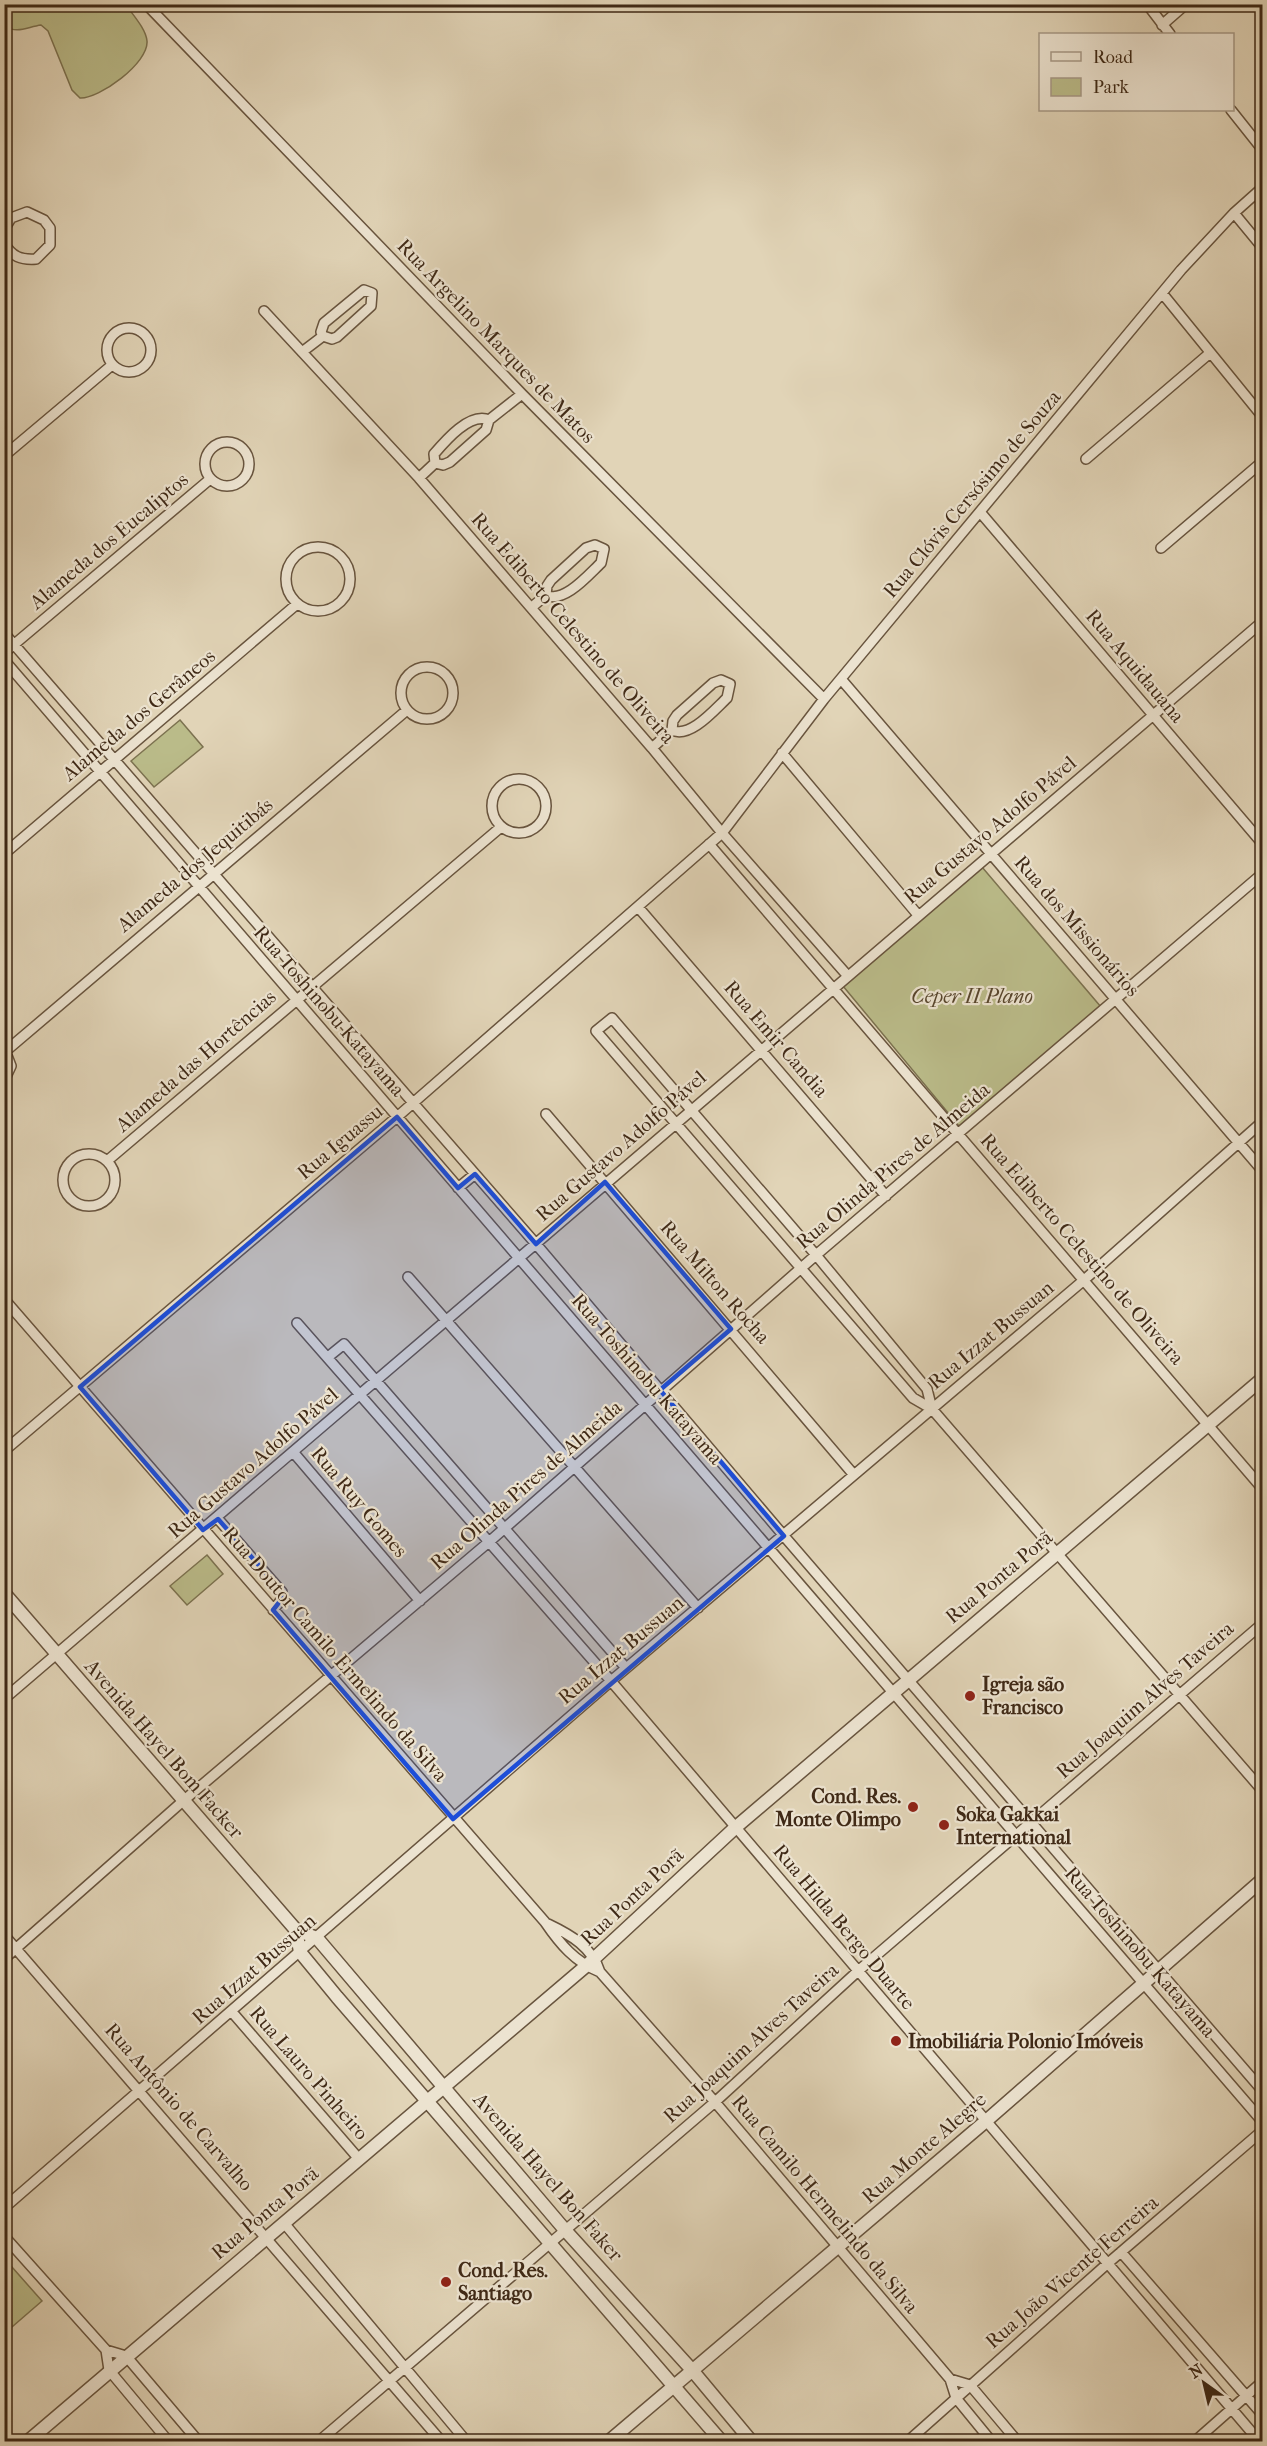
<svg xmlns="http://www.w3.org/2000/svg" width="1267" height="2446" font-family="'IM FELL French Canon',serif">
	<rect width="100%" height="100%" fill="#e1d4b7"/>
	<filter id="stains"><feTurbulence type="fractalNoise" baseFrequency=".00333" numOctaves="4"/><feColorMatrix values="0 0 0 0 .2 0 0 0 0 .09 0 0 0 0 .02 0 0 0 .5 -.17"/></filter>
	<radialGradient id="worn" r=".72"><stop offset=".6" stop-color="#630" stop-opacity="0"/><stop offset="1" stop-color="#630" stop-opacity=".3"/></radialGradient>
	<!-- green -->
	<path fill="#babb89" stroke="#7c7250" stroke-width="1.5" d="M5,4l121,1c7,10 20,24 21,36 2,22 -48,58 -67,57l-8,-8 -24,-59 -7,-6c-14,2 -24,9 -36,1z
		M180,720l23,27 -49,40 -23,-26z
		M982,867l119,140 -142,119 -116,-140z
		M207,1555l16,19 -36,31 -17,-19z
		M4,2258l38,43 -37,32h-1z"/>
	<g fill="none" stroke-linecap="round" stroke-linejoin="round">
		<!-- minor casing -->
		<g stroke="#68543e" stroke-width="12">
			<path id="minor" d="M146,4l376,390 302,305
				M1147,4l23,30
				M1162,25l24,-21
				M1231,110l31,39
				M1234,213l28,34
				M4,230l7,-12 16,-6 17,8 6,8v17l-14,14c-15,1 -24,-2 -32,-16
				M364,290l8,3 -1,13 -34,31 -5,2 -9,-3 -2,-4 3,-9z
				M1162,293l100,123
				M264,311l155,167 233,270 70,85 125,142
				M107 350a22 22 0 1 1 44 0a22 22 0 1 1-44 0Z
				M302,352l21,-16
				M205 464a22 22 0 1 1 44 0a22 22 0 1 1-44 0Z
				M4,456l108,-91
				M1086,459l124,-106
				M435,463l8,2 7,-3 36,-32 3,-10 33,-26
				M435,463l-1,-9c12,-14 36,-42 55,-34
				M419,478l16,-15
				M980,512l282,331
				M286 579a32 32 0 1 1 64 0a32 32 0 1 1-64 0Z
				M1161,548l101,-86
				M532,607l14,-12 1,-9 4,-6 35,-32 9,-3 9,4 -3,14c-12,11 -37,41 -55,32
				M4,633l532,611 248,292 478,554
				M4,653l205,-173
				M4,660l1258,1461
				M401 693a26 26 0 1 1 52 0a26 26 0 1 1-52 0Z
				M841,679l421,491
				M652,748l20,-18 1,-9 4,-6 36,-32 8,-3 9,4 -3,14c-12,11 -37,41 -55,32
				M782,753l136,162
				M492 806a27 27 0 1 1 54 0a27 27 0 1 1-54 0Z
				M709,844l553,644
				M4,854l293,-250
				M638,907l248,289
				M4,1048l7,18 -7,15
				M7,1050l400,-340
				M546,1114l308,361
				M63 1180a26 26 0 1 1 52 0a26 26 0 1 1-52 0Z
				M107,1161l394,-334
				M458,1188l17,-14
				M408,1277l290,331
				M4,1299l541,623c15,22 30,40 55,50
				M297,1323l314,358 649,761
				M328,1357l16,-13 282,324
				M932,1409l-5,-20 -111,-134 -204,-237 -16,13 317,367 19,11 330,381
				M4,1451l393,-334 325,-284 102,-134 357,-429 53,-57 28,-25
				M294,1453l126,148
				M218,1519l64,73v7l-9,11
				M4,1699l1258,-1077
				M548,1924c23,11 44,23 52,48l115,130 235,277 6,19 36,44
				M4,1935l438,507
				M4,1959l179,-158 307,-260 326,-286 446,-381
				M232,2012l127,147
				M4,2208l607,-527 473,-401 178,-158
				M284,2223l183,219
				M4,2236l102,114 3,20 60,72
				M1121,2252l141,162
				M106,2350l20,6 73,86
				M950,2379l20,6 48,57
				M318,2442l397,-340 143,-131 404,-347
				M907,2442l200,-178 155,-133
				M1194,2442l68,-60"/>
		</g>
		<!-- tertiary casing -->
		<g stroke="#68543e" stroke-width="15">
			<path id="tertiary" d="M4,1593l292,337 21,8 248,292 127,140 60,72
				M296,1930l4,22 37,45 385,445
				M27,2442l559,-476 150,-139 526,-448
				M608,2442l378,-321 276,-241"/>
		</g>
		<!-- minor -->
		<use href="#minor" stroke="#ece3d0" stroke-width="9"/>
		<!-- tertiary -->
		<use href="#tertiary" stroke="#ece3d0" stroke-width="12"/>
	</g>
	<!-- marked area -->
	<path fill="#1d4ed8" fill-opacity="0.2" stroke="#1d4ed8" stroke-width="4.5" stroke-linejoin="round" d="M397,1117l61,71 17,-14 61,70 69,-62 126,147 -71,61 124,146 -331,283 -180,-209 12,-15 -67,-76 -15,11 -123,-143z"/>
	<!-- markers -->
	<g fill="#8f2418" stroke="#ece3d0" stroke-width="2">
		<circle cx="970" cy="1696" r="6"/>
		<circle cx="913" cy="1807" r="6"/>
		<circle cx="944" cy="1825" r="6"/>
		<circle cx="896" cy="2041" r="6"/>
		<circle cx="446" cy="2282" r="6"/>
	</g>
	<g text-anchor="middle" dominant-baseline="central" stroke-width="4.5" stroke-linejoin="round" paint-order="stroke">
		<!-- street labels -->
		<g font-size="20" fill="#3f2916" stroke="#ece3d0">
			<text transform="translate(496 341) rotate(46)">Rua Argelino Marques de Matos</text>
			<text transform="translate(972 494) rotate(-50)">Rua Clóvis Cersósimo de Souza</text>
			<text transform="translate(109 541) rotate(-40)">Alameda dos Eucaliptos</text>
			<text transform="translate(573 628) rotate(49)">Rua Ediberto Celestino de Oliveira</text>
			<text transform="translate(1135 666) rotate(50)">Rua Aquidauana</text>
			<text transform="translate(139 715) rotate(-40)">Alameda dos Gerâneos</text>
			<text transform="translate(990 830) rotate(-40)">Rua Gustavo Adolfo Pável</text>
			<text transform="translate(195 865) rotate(-40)">Alameda dos Jequitibás</text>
			<text transform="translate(1077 926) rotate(49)">Rua dos Missionários</text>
			<text transform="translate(329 1011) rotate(49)">Rua Toshinobu Katayama</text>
			<text transform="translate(776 1039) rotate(49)">Rua Emir Candia</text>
			<text transform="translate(196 1061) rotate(-41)">Alameda das Hortências</text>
			<text transform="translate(340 1142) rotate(-40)">Rua Iguassu</text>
			<text transform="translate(621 1146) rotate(-41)">Rua Gustavo Adolfo Pável</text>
			<text transform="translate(893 1166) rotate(-40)">Rua Olinda Pires de Almeida</text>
			<text transform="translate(1082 1249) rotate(49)">Rua Ediberto Celestino de Oliveira</text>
			<text transform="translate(715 1282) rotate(49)">Rua Milton Rocha</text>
			<text transform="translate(991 1335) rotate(-40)">Rua Izzat Bussuan</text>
			<text transform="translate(647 1379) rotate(49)">Rua Toshinobu Katayama</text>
			<text transform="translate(253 1463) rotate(-41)">Rua Gustavo Adolfo Pável</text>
			<text transform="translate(526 1485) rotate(-41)">Rua Olinda Pires de Almeida</text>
			<text transform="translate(359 1502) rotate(50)">Rua Ruy Gomes</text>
			<text transform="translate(999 1577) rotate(-40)">Rua Ponta Porã</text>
			<text transform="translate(621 1650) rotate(-40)">Rua Izzat Bussuan</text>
			<text transform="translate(335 1654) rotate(49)">Rua Doutor Camilo Ermelindo da Silva</text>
			<text transform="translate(1145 1700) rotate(-41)">Rua Joaquim Alves Taveira</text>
			<text transform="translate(164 1749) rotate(49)">Avenida Hayel Bom Facker</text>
			<text transform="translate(632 1897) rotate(-43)">Rua Ponta Porã</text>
			<text transform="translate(844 1927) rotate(50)">Rua Hilda Bergo Duarte</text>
			<text transform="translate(1140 1952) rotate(49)">Rua Toshinobu Katayama</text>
			<text transform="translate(254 1969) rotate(-41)">Rua Izzat Bussuan</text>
			<text transform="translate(751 2043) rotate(-42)">Rua Joaquim Alves Taveira</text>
			<text transform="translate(309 2073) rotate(49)">Rua Lauro Pinheiro</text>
			<text transform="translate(179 2107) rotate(49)">Rua Antônio de Carvalho</text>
			<text transform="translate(924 2148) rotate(-41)">Rua Monte Alegre</text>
			<text transform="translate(548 2177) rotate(49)">Avenida Hayel Bon Faker</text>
			<text transform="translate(825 2204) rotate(50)">Rua Camilo Hermelindo da Silva</text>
			<text transform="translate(265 2213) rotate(-40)">Rua Ponta Porã</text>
			<text transform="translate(1072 2272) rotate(-41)">Rua João Vicente Ferreira</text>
		</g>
		<!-- park labels -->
		<g font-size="20" font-style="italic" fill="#58462d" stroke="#ece3d0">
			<text x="972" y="996">Ceper II Plano</text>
		</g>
		<!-- poi labels -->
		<g font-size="20" font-weight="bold" fill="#3f2916" stroke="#ece3d0" text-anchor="start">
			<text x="982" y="1684">Igreja são<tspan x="982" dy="23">Francisco</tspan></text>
			<text x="901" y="1796" text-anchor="end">Cond. Res.<tspan x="901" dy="23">Monte Olimpo</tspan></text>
			<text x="956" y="1814">Soka Gakkai<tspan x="956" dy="23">International</tspan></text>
			<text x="908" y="2041">Imobiliária Polonio Imóveis</text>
			<text x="458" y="2270">Cond. Res.<tspan x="458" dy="23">Santiago</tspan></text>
		</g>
	</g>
	<!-- margin -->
	<rect width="1267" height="2446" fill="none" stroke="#e1d4b7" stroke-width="24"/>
	<rect x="6" y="6" width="1255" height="2434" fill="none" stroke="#3f2916" stroke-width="3"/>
	<rect x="12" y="12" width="1243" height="2422" fill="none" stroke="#3f2916" stroke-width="1.5"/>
	<!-- legend -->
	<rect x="1039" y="33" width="195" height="78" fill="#ece3d0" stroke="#a79986" stroke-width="1.5"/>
	<rect x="1051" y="52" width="30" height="9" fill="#ece3d0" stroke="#a79986" stroke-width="1.5"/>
	<text x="1093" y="63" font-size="18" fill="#3f2916">Road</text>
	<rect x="1051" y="78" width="30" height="18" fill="#babb89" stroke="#a79986" stroke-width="1.5"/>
	<text x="1093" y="93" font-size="18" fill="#3f2916">Park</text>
	<!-- north arrow -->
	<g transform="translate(1204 2383) rotate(326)" stroke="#ece3d0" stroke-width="4.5" paint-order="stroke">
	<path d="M0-4.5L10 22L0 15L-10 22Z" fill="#3f2916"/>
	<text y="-9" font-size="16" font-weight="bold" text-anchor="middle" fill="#3f2916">N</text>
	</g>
	<rect width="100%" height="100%" filter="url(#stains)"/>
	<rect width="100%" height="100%" fill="url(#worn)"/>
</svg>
